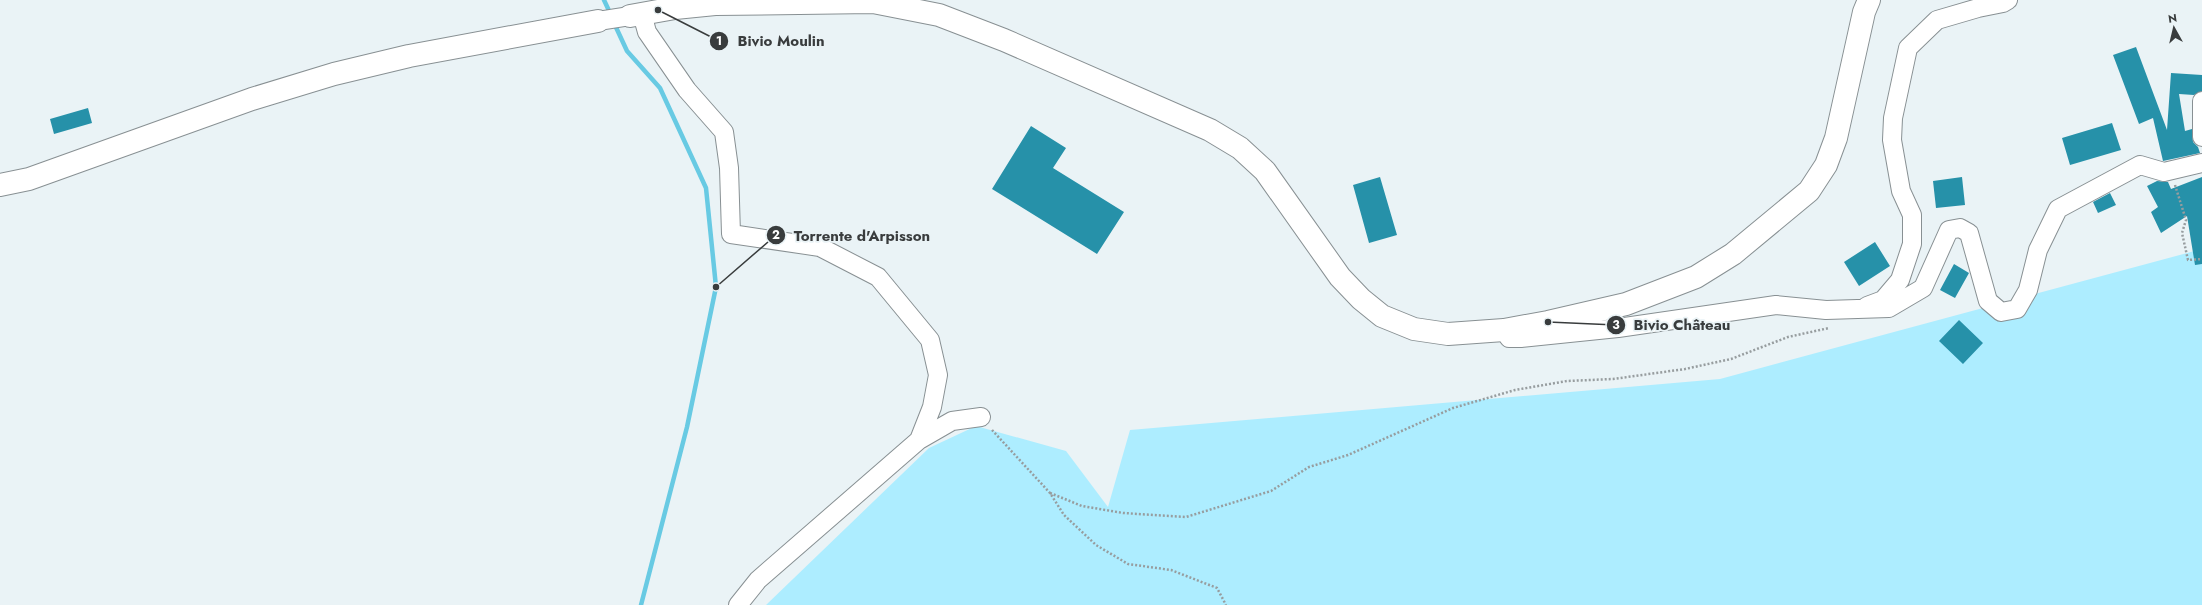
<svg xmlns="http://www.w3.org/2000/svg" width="2202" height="605" font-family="Jost,sans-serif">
	<rect width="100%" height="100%" fill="#eaf3f6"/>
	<!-- green -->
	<path fill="#adedff" d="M2202,249v356h-1436l163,-157 47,-22 90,25 42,56 22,-77 590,-51z"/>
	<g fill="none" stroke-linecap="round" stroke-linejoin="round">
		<!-- stream -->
		<path stroke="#68cae3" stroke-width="4.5" d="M604,0l7,15
			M614,23l13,28 33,37 46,100 10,99 -29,140 -46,178"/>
	</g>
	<!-- building -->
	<path fill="#2691a9" d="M2136,47l31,83 4,-57 31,2v16l-8,4 -15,-1 6,37 7,-2 1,13 5,5 2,6 -37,8 -10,-43 -14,6 -26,-69z
		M88,108l4,15 -38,11 -4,-15z
		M2112,123l9,27 -51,15 -8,-27z
		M1031,126l35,22 -13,20 71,44 -27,42 -105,-65z
		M1380,177l17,58 -28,8 -16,-58z
		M1962,177l3,28 -29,3 -3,-27z
		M2202,177v87l-7,1 -8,-49 -26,17 -10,-21 7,-5 -11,-21 10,-5 11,1 3,7z
		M2110,193l6,12 -18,8 -5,-11z
		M1875,242l15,24 -31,20 -15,-24z
		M1954,264l15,9 -14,25 -15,-8z
		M1959,320l24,23 -20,21 -24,-23z"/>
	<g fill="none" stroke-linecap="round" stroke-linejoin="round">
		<!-- minor casing -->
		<g stroke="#889093" stroke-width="20">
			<path id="minor" d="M642,14l5,18 40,58 37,42 5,36 2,66 89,13 58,30 52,63 8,35 -6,32 -13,33
				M598,21l32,-5
				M2202,101v36
				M1867,306l16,-6 17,-20 12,-36v-29l-11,-24 -9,-51 1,-22 15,-70 29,-28 41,-12 25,-5 5,-3
				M1504,330l5,8h12l97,-10 158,-23 50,5 63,-2 34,-20 26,-58 11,-2 9,5 19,68 13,11 16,-3 11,-19 10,-40 20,-41 82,-44 24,7 38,-9
				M738,605l20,-25 161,-140 33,-19 29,-4"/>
		</g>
		<!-- major casing -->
		<g stroke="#889093" stroke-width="24">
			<path id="major" d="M630,16l45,-8 40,-4 158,-2 66,13 65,25 206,90 30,18 25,23 75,106 21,22 21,17 32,13 34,5 56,-4 44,-8 78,-18 70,-27 37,-23 76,-63 17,-26 10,-27 28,-126 5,-12
				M0,185l29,-6 223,-80 82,-25 75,-18 189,-35"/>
		</g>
		<!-- path -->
		<path stroke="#979d9f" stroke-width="2.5" stroke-dasharray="2 2" stroke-linecap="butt" d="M2175,185l11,35 -4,13 6,27 14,-1
			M992,430l58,63 14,22 32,30 32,19 43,6 46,18 9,17
			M1050,493l32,13 41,7 63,4 85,-26 38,-24 39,-12 105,-47 62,-18 52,-9 46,-2 72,-10 46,-10 57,-22 41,-9"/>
		<!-- minor -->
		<use href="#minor" stroke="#fff" stroke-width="18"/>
		<!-- major -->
		<use href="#major" stroke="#fff" stroke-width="22"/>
	</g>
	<!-- callouts -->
	<path fill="none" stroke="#393c3d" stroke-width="1.5" d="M658 10L719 41M716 287L776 235M1548 322L1616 325"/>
	<g fill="#393c3d" stroke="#eaf3f6" stroke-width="1.5">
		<circle cx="658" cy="10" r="4"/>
		<circle cx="716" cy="287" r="4"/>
		<circle cx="1548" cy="322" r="4"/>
		<circle cx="719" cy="41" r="10"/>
		<circle cx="776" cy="235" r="10"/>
		<circle cx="1616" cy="325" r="10"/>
	</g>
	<g font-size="12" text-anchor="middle" font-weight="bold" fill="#fff">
		<text x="719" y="45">1</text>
		<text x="776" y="239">2</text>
		<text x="1616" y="329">3</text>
	</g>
	<g font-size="15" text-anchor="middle" font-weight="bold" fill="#393c3d" stroke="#eaf3f6" stroke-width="3.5" stroke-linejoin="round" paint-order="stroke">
		<text x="781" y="46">Bivio Moulin</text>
		<text x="862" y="241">Torrente d'Arpisson</text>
		<text x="1682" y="330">Bivio Château</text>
	</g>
	<!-- north arrow -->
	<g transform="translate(2174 28) rotate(352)" stroke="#eaf3f6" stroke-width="3" paint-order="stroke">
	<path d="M0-3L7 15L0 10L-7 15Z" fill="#393c3d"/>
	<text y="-6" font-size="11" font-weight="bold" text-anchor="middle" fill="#393c3d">N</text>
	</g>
</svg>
